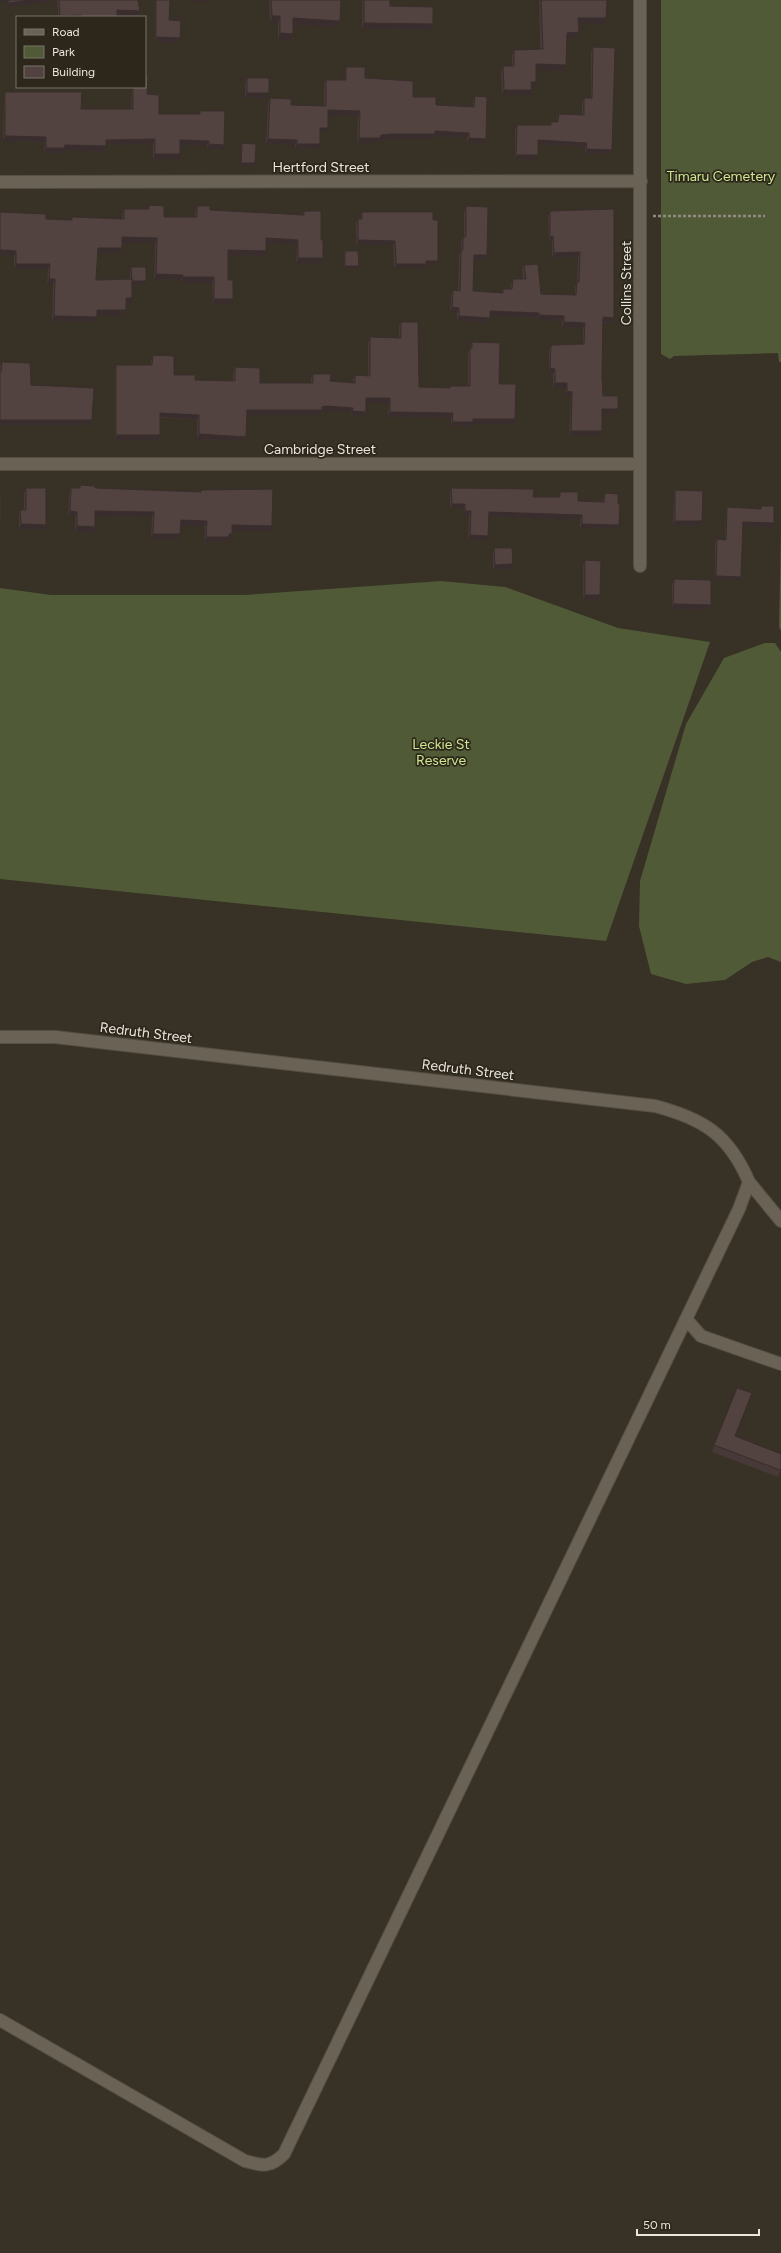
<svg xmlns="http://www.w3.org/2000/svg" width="781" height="2253" font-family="Figtree,sans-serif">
	<rect width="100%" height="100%" fill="#383125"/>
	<!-- green -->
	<path fill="#505a37" d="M661,0h120v362h-2l-1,-9 -104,3 -4,3 -9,-5z
		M781,530v101l-2,-4z
		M441,581l64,6 113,41 92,14 -104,299 -606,-62v-291l51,7h193z
		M765,643h10l6,9v310l-13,-5 -16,5 -27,18 -39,4 -35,-10 -12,-48 1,-45 46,-157 38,-66z"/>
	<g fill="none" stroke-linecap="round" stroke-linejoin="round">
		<!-- minor casing -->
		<g stroke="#544e43" stroke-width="14">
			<path id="minor" d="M0,182l641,-1
				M0,464h640
				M640,566v-566
				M0,1037h55l600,69c49,13 74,29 94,76l-10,27 -455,945c-14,14 -21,12 -39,7l-245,-141
				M749,1182l32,39
				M686,1319l15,17 80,28"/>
		</g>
		<!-- path -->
		<path stroke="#908a80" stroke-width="2.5" stroke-dasharray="3 2" stroke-linecap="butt" d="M653,216h112"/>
		<!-- minor -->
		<use href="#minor" stroke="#6a6255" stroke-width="12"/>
	</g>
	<!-- wall -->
	<path fill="#473937" d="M0,0h138l2,11 -2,5 -21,-1v2h-59l-1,-17 -50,8 1,-6z
		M155,0h15l-1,20 10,23 -24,-1z
		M269,0h72l-1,21 -3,6 -44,-2 -3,15h-12v-17l-8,-1z
		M362,0h28v6l43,18 -2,6 -69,-1z
		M534,0h73l-1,18 -2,6 -25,-1v9l-2,6h-10l-1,27 -2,6 -28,-1 -2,17h-3l-1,8h-28l-1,-23 2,-6h9v-11l2,-5 26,-1 -1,-49z
		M593,47l17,107h-25v-7l-47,-3 -2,16 -21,-1v-29l2,-5h32l2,-3h6v-3l2,-5 23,1v-12l2,-5h7v-46z
		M346,67l19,11 48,19 23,8 37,1v-5l2,-5 11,43 -2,4h-17v-5l-32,-2 -2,3h-42l-11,1 -1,3h-22l1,-27 -30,-1 -2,18h-6l-2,16 -23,-1v-3l-29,-1 2,-41 2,-5 21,7 33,1v-22l2,-4h19v-9z
		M247,78l21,20h-23v-15z
		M132,87h13l2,7 12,20h40l1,-3 22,39 -15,-1v-3l-27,-1 -1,14h-26v-15l-47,1 -2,7 -41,-2v3h-19l1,-11 -42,-1 1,-44 1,-5 76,17h50z
		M242,143l12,23h-13v-20z
		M149,205l15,12h31v-5l2,-6 13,4 92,5 2,-4 17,29v24l-25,-1 1,-18 -31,-2v8l-2,5 -36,-1v25l4,24h-19l-1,-21h-31v-3l-27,-1 1,-36h-33l-2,10h-23l-1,27 34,-1v-8l1,-4 15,14 -1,4h-13l-2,18h-4l-2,12h-27l-2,7 -43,-1 1,-37h-6l1,-15h-34v-13l-14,-1v-43l46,7 25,1 1,-3 50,2v-5l2,-5h24z
		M466,206l21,49 -1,5h-12l-1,31 28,2 2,-4h8v-5l2,-5h10l-1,-9 2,-5 17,29 34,1v-8l2,-5 1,-25 -26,1v-17l-3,1 -1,-26 2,-5 64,-2v109l-2,5h-9l-1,54 1,19 15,13 -2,5h-14l-2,22h-31l2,-39 -6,-1 1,-8h-13v-14l-4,-1v-23l2,-5 32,-1v-16l-21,-1v-6l-25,-1v-2l-47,-2 -2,7 -31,-2v-8l-7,-1 1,-17 2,-5 5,1 1,-36 2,-5v-8l2,-5h1v-25z
		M362,212l71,8 5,41 -2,5 -11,-1 -1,3h-30l-1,-23h-37v-22l2,-4h2z
		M345,251l13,17 -14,1v-15z
		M401,322l18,65 30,1 1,-2h18v-33l4,-11 27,42 15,40h-42l-1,3 -20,-1v-8l-63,-1 1,-14h-23l-2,14 -13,-1v-4l-27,-1 -3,1 -1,3h-74l-2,26 -47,-2v-20l-37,-1v17l-2,5h-43v-70l1,-5h35v-5l2,-5 21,20 21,5 38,1v-9l2,-5 25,16h51v-4l2,-5 17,7 23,2v-3l2,-5 13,1v-34l2,-5 29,1v-12z
		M2,362l29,23 61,35 -2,5h-90v-59z
		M80,485l15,3 106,4v-2l69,41h-38l-2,9h-2l-1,2h-23l1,-16h-24l-3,14 -27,-1 1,-22 -57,-1v11l-2,6 -18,-1v-15h-7l1,-24 2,-5h8z
		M26,488l18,42 -25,-1v-14l1,-5h4v-17z
		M451,488l82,9h25l2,-5 18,9 25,1v-4l2,-5 12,36 -37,-1v-8l-91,-4 -3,25 -18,-1 1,-25h-6l1,-6 -14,-1v-15z
		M675,490l27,31 -2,5 -27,-1 1,-30z
		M761,506l12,21 -30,-1 -2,51 -1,3h-25v-37l2,-4 8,1 1,-29 1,-4 34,2z
		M494,548l17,21 -18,1v-17z
		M585,560l15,35 -2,5h-15v-35z
		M674,579l37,26 -2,5 -37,-1v-25z
		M737,1388l-2,48 46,33 -3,8 -66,-25z"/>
	<!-- shaded-wall -->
	<path fill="#392e2d" d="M0,0h8v2h-8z
		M30,0h27l-50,8 2,-5z
		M178,0h30l-1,3z
		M117,10l23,1 -2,5 -23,-1z
		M81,15l-1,2h-21l1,-1z
		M272,16h8l-2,7 -8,-1z
		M293,18l47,3 -3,6 -46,-2z
		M578,18h28l-2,6 -27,-1z
		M364,23l69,1 -2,6 -69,-1z
		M579,32l-2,6h-12l2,-5z
		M280,33l13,1 -3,6h-12z
		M156,37l24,1 -1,5 -24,-1z
		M536,64l30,1 -2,6 -30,-1z
		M531,82h5l-2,5h-5z
		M504,90h28l-2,5h-28z
		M247,93h22l-1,5h-23z
		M328,110l32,1 -2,5 -32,-1z
		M320,128h8l-2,5h-8z
		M435,131l34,2 -2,5 -32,-2 -2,3h-42l-11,1 -1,3h-22l2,-5 22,-3z
		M5,136l41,1 -1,5 -42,-1z
		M469,138l17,1 -2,4h-17z
		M155,139l-2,5 -49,1 2,-5z
		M268,139l29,1 -2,5 -29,-1z
		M180,140l29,1 -2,5 -28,-1z
		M538,140l49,3 -2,4 -49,-3z
		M209,144l15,1 -2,5 -15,-1z
		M297,144h23l-2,5 -23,-1z
		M65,145l41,1 -2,6 -41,-2v3h-19l2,-5z
		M586,149l26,1 -2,4h-25z
		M155,154h25l-1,5h-26z
		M516,155h22l-2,5 -21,-1z
		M241,163h14l-1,3h-13z
		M553,236l-1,5 -3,1 1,-5z
		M122,237l35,1 -2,5h-35z
		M266,238l32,2 -1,5 -33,-2z
		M358,240l37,1 -2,4h-37z
		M98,248h24l-2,5h-24z
		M0,250l16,1 -2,5 -14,-1z
		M228,250l38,1 -2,5 -37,-1z
		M580,252l-2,5 -26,1 2,-5z
		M474,255h13l-1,5h-14z
		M298,258h25l-2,6 -25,-1z
		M426,261h12l-2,5 -11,-1 -1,3h-30l2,-4z
		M16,264h34l-2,5h-34z
		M345,266h14l-1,2 -14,1z
		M156,274l27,1 -2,5 -27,-1z
		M183,277h31l-2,6h-31z
		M49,279h6l-2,5h-6z
		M132,281h14l-1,4h-15z
		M126,298h6l-2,5h-6z
		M214,299h19l-1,5h-19z
		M452,307l7,1 -2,5 -7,-1z
		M97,310h29l-2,5 -28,1z
		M490,311l49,2 -2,5 -49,-2z
		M539,315l25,1 -2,5 -25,-1z
		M54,316l43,1 -2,5 -43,-1z
		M459,316l31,2 -2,5 -31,-2z
		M603,317l11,1 -2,5 -10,-1z
		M564,322l21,1 -2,5 -21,-1z
		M550,368l5,1 -2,5 -4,-1z
		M555,383h12l-1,5h-13z
		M567,391l5,1 -1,5 -6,-1z
		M366,398h24l-1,5h-24z
		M326,406l27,2 -2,4 -27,-1 -3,1 -1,3h-75l2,-5 75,-3z
		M602,409h16l-2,5h-15z
		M352,411l14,1 -2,5 -13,-1z
		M390,412l63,1 -2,5 -63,-1z
		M160,413l39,2 -2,4 -39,-2z
		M473,419h42l-1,5h-42l-1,3 -20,-1 1,-4z
		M0,420h92l-2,5h-90z
		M571,431h31l-2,5h-31z
		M199,434l47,3 -2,4 -47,-2z
		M116,435h44l-2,5h-43z
		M452,504h13l-1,5 -14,-1z
		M70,511l7,1 -2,5h-7z
		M95,511l59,1 -2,5 -59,-1z
		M465,511h6l-2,4h-6z
		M489,512l93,3 -2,5 -93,-4z
		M181,520l26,1 -2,5h-26z
		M675,521h27l-2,5 -27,-1z
		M743,522l31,1 -1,4 -31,-1z
		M21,524l25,1 -2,5 -25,-1z
		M582,524l37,1 -2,4 -37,-1z
		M232,525l40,1 -2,5h-40z
		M77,526l18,1 -2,6 -18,-1z
		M153,534h27l-2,6 -27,-1z
		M229,534h3l-2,6h-2l-1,2h-23l2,-5z
		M470,535l18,1 -2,5 -18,-1z
		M513,564l-2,5 -18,1 2,-5z
		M716,576l25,1 -1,3h-25z
		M585,595h15l-2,5h-15z
		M673,604l38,1 -2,5 -37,-1z"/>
	<!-- building -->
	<path fill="#524240" stroke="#392e2d" d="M9,0h21l-21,3z
		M59,0h79l2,11 -23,-1v7h-36v-2l-21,1z
		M156,0h14l-1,20 12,1 -1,17 -24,-1z
		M271,0h70l-1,21 -47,-3v16l-13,-1v-17h-8z
		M364,0h26v6l43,1v17l-69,-1z
		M541,0h66l-1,18h-28l1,14 -12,1 -1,32 -30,-1v18h-5l1,8h-28l-1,-24h11v-16l29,-1z
		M593,47l22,1 -3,102 -26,-1 1,-6 -49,-3v15h-22l1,-30h34v-3h7l1,-8 25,1v-17h8z
		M346,67h19v11l48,3v16h23v8l38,2 1,-11 12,1 -1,42 -17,-1v-5l-34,-2v3h-43l-11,1 -1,3h-21l1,-27 -32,-1v18h-8v16h-23v-4l-29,-1 2,-41 21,1v6l35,1v-26h20z
		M145,75h3l-1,19 12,1v19h41v-3h25l-1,34 -15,-1v-3l-29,-1v14h-25v-15l-49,1v6l-41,-1 -1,3h-18v-11l-41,-1v-44h77l-1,17h52v-22h12z
		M247,78h22v15h-22z
		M242,143l14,1 -1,19h-14z
		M149,205l15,1v11h33v-11h13v4l94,5v-4h17v29h2v18h-25v-18l-32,-2v13l-38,-1v30h5v19h-19v-22h-31v-2l-27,-1 1,-36 -35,-1v11h-24l-2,32 36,-1v19h-6v12h-29v7l-43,-1 1,-37h-6l1,-15h-34v-13l-16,-1v-38l46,2v5l26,1v-3l52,2v-10h25z
		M466,206l22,1 -1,48h-13l-1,36 30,2v-4h9l1,-10h13l-2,-14 14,-1 3,30 35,1 1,-13h2l1,-30 -26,1 -1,-17 -3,1v-26l64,-2v109l-11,-1 -1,60 1,19h15v13h-16v22h-31l1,-39 -5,-1v-8h-12v-14l-5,-1 1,-23 33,-1 1,-21 -21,-1v-6l-25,-1v-2l-49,-2v7l-31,-2v-8l-7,-1 1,-17 7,1 1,-41h2v-13h3z
		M362,212h71v8h5v41h-12v3h-30l-1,-23 -37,-1v-21h4z
		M345,251h13l1,15h-14z
		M131,267h15v14h-14z
		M401,322h17l1,65 31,1v-2h20v-38h2v-6l28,1 -1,41h17l-1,35h-42v3h-21l1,-9 -63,-1v-14h-24v14l-14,-1 1,-3 -27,-2 -4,1v3h-75l-1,27 -47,-3v-19l-39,-2v22h-44v-70h36l1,-10 21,1v19h21v5l40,1v-14l25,1v15h53v-9h18l-1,7 25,2v-8l15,1v-39l31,1z
		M2,362l28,1 1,22 63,3 -2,32h-92v-48h1z
		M80,485l15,1v2l106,4v-2l72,-1 -1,37 -40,-1v9h-3v3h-23l1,-16 -26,-1 -1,14h-27l1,-22 -59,-1v16l-18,-1v-14l-7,-1 1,-23h9z
		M26,488h20v37l-25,-1 -1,-14h6z
		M451,488l83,1 -1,8h27v-5h18v9l26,1 1,-9 13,1v10h2l-1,21 -37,-1v-9l-93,-3 -1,24 -18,-1 1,-24h-6v-7h-13z
		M675,490l28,1 -1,30h-27z
		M0,496h1v24h-1z
		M761,506h13v17l-31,-1 -2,55 -25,-1 1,-37 9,1 1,-33 34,2z
		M494,548h18l1,16 -18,1z
		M585,560l16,1 -1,34h-15z
		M674,579l37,1v25l-38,-1z
		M737,1388l15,5 -17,43 46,18v14l-1,2 -66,-25z"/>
	<g text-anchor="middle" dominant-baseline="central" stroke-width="3.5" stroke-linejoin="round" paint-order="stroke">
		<!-- street labels -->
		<g font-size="14" fill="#eae6de" stroke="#2d271b">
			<text x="321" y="167">Hertford Street</text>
			<text transform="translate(626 283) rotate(-90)">Collins Street</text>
			<text x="320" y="449">Cambridge Street</text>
			<text transform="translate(146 1033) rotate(7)">Redruth Street</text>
			<text transform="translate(468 1070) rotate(7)">Redruth Street</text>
		</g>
		<!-- park labels -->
		<g font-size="14" fill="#cee790" stroke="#2d271b">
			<text x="721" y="176">Timaru Cemetery</text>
			<text x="441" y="744">Leckie St<tspan x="441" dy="16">Reserve</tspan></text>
		</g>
	</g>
	<!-- legend -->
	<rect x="16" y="16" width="130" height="72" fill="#2d271b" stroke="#797369"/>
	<rect x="24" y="29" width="20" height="6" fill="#6a6255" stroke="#797369"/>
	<text x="52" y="36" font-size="12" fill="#eae6de">Road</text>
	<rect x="24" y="46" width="20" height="12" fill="#505a37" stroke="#797369"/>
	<text x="52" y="56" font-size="12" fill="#eae6de">Park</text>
	<rect x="24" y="66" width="20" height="12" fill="#524240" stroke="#797369"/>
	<text x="52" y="76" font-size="12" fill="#eae6de">Building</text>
	<!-- scale -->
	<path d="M637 2229v6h122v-6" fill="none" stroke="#eae6de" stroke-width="2"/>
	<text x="643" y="2229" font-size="12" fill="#eae6de" stroke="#2d271b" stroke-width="3" paint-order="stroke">50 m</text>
</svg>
